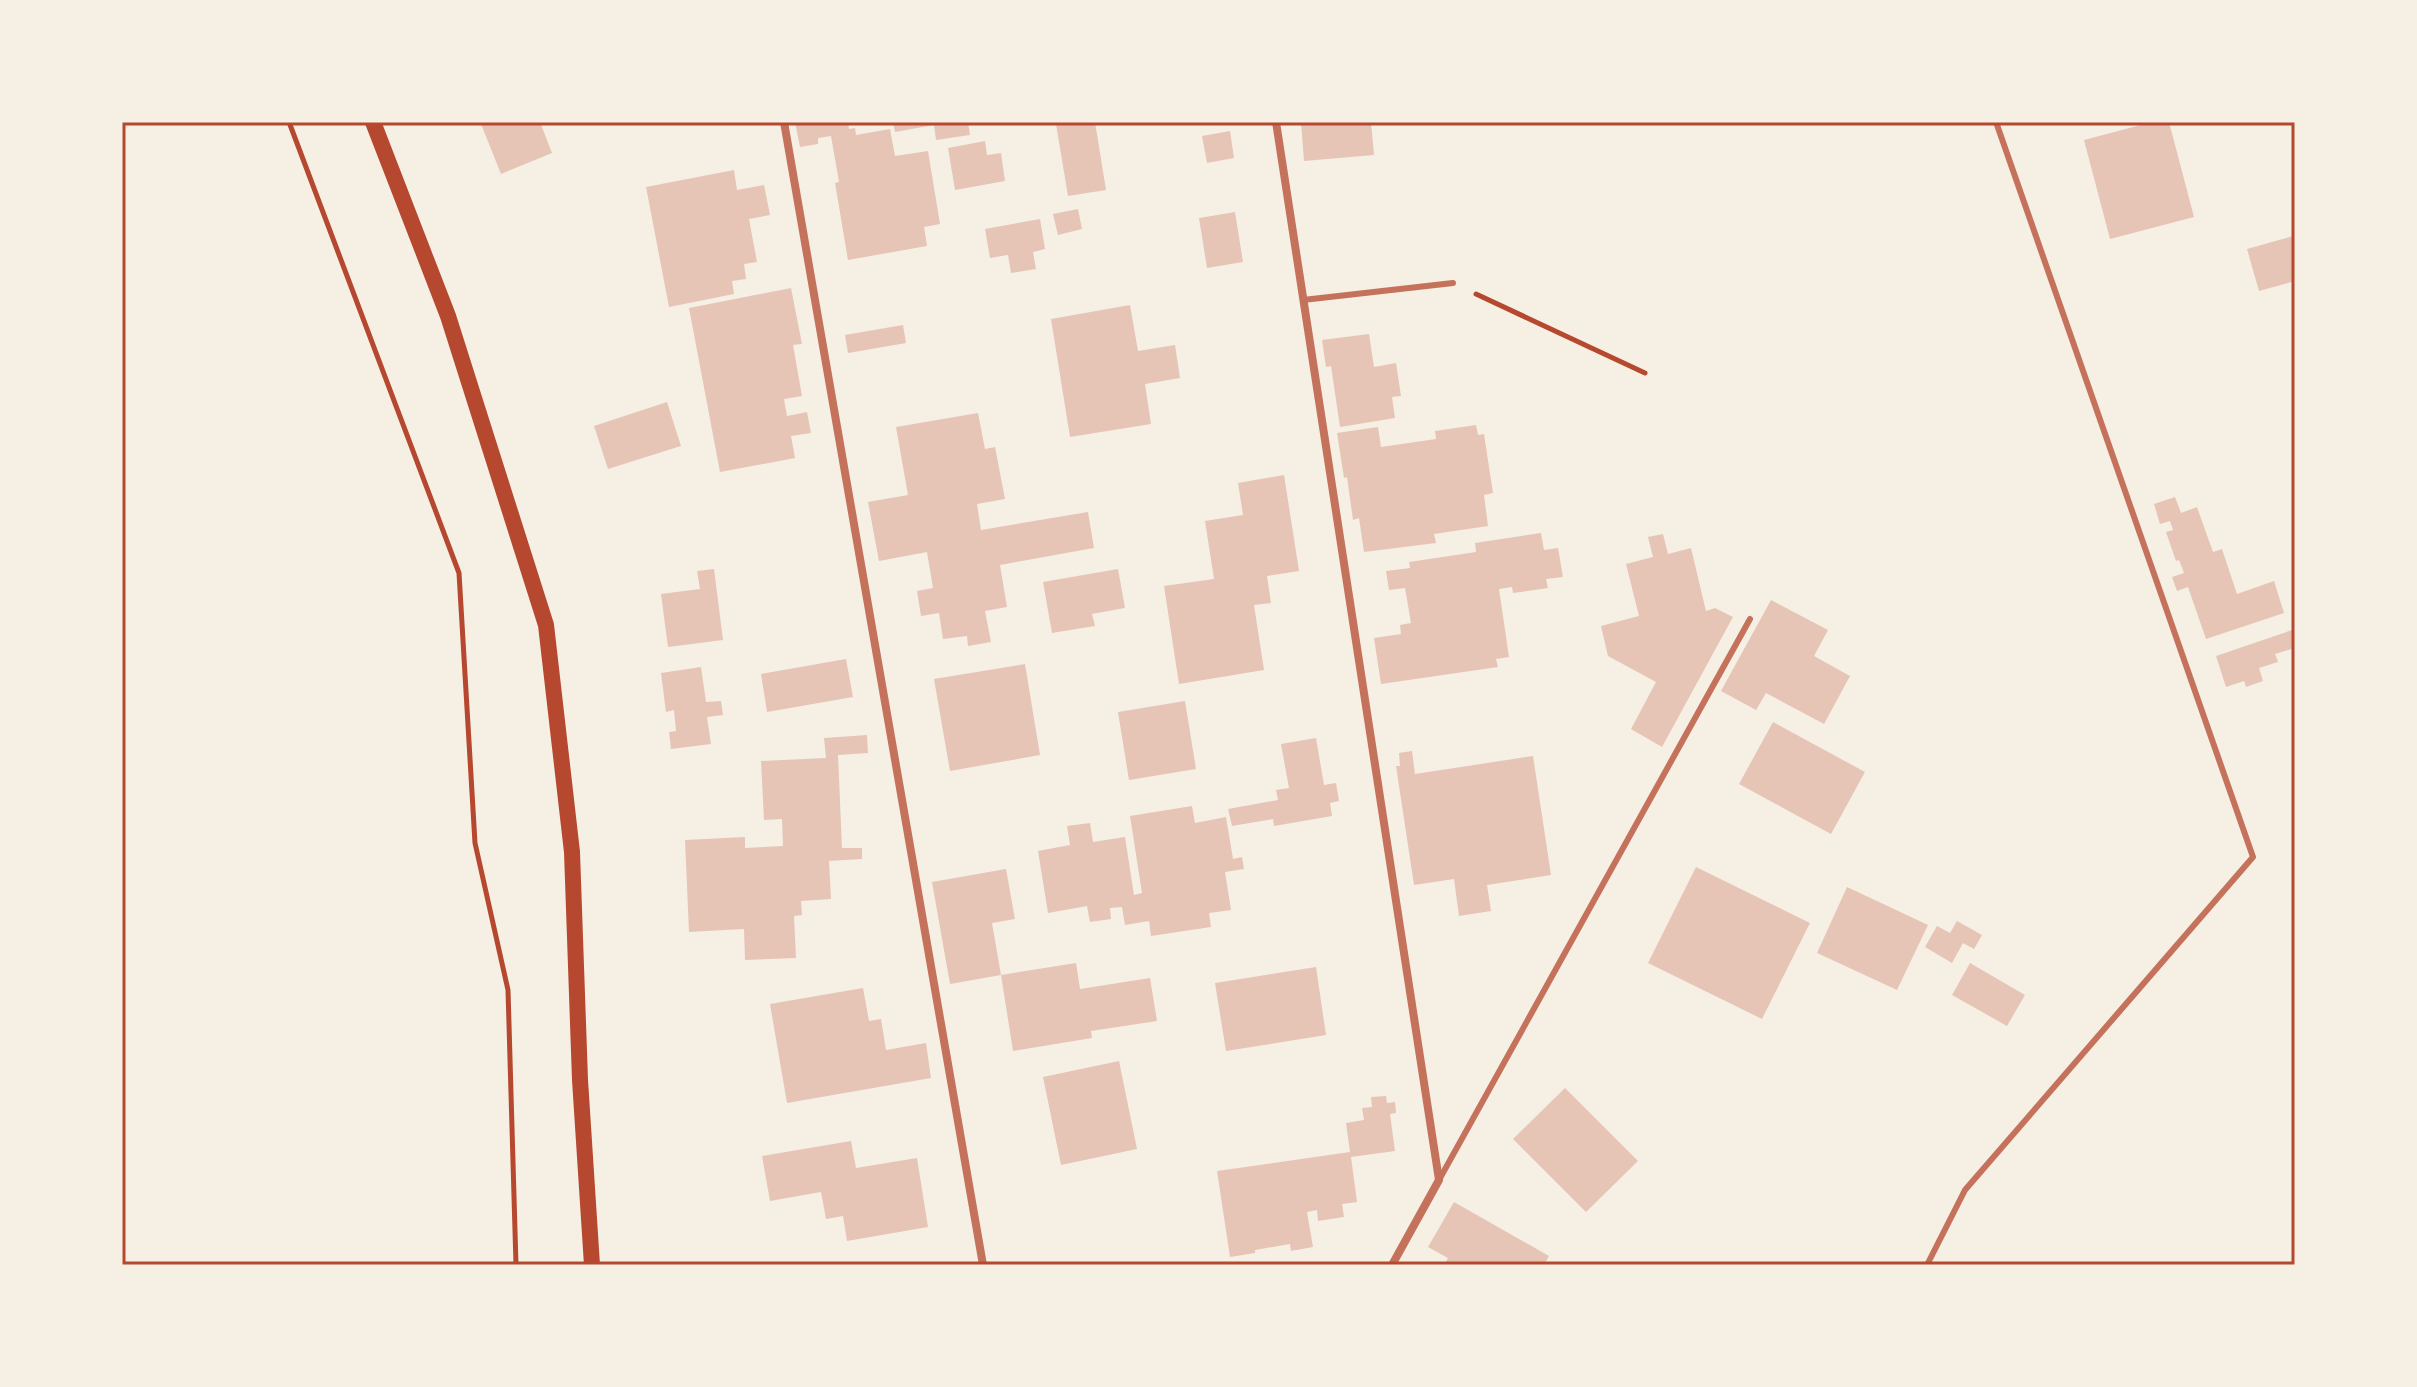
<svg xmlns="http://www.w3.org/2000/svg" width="2417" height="1387" font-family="Lato,sans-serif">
	<rect width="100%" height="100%" fill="#f6efe4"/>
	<!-- building -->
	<path fill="#e6c5b7" d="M485,122h55l12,31 -51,21 -20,-50z
		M795,122h53l1,7 6,-1 1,7 34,-6 5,27 33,-5 12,73 -16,3 3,19 -79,14 -13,-77 4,-1 -8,-46 -13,2v6l-18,3z
		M893,122h75l2,13 -34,5 -2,-15 -39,7z
		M1070,122h25l11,68 -38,6 -12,-72z
		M1301,122h70l3,33 -70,6z
		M2152,122h17l25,95 -84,22 -26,-99z
		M1230,131l4,27 -27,5 -5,-27z
		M985,141l2,14 14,-2 4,28 -50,9 -7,-42z
		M734,170l3,20 27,-5 6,30 -21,4 8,43 -13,2 2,15 -14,2 2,13 -65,13 -23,-120z
		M1078,209l4,20 -24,6 -5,-21z
		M1235,212l8,50 -36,6 -8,-50z
		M1040,219l5,30 -12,3 3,17 -25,4 -3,-18 -18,3 -5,-29z
		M2293,236l2,9v36l-36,10 -12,-42z
		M791,288l11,56 -9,1 9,51 -18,3 3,17 20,-4 4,21 -20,3 4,22 -75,14 -31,-164z
		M1130,305l8,46 37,-6 5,33 -35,6 6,40 -81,13 -19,-118z
		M903,325l3,18 -58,10 -3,-18z
		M1369,334l5,33 22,-4 5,33 -9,1 3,21 -55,9 -9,-61 -5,1 -4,-27z
		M667,402l14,44 -73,23 -14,-43z
		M978,413l7,36 10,-2 10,52 -28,5 4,26 107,-18 6,36 -94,17 7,42 -22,4 6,31 -23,4 -1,-10 -24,3 -4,-26 -18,3 -4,-25 16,-3 -6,-36 -48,9 -11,-59 40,-7 -12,-68z
		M1476,425l2,10 6,-1 9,59 -9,2 4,31 -54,8 2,9 -72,9 -5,-34 -6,2 -6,-43 -3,1 -7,-45 41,-6 3,20 55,-8 -1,-8z
		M1284,475l15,96 -32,5 4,27 -17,2 10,65 -85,14 -15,-98 50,-7 -9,-58 38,-6 -5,-32z
		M2175,497l6,16 16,-6 16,45 9,-3 15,45 37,-13 10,32 -78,26 -18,-52 -11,4 -5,-14 12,-4 -5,-13 -3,1 -10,-29 7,-2 -3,-9 -10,3 -6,-20z
		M1541,533l3,17 14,-2 5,29 -17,2 2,9 -35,5 -1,-6 -13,2 10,68 -13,2 2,8 -117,17 -7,-46 27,-4 -1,-9 11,-2 -6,-35 -16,2 -3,-19 24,-3 -1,-6 67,-10 -1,-9z
		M1663,534l5,20 23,-6 15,63 9,-3 18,9 -71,130 -31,-18 25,-47 -48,-26 -7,-30 38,-10 -13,-52 27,-7 -5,-20z
		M714,569l9,71 -55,7 -7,-53 39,-5 -3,-18z
		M1118,569l7,39 -33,6 3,12 -43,7 -9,-51z
		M1771,600l57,30 -14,26 36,20 -26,48 -58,-31 -10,17 -35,-19z
		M2295,629v19l-20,6 3,8 -19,6 4,13 -17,6 -2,-6 -18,6 -10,-31z
		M846,659l7,38 -86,15 -6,-38z
		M1025,664l15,91 -90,16 -16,-92z
		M701,667l5,35 15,-1 2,14 -16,2 4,27 -40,5 -2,-17 7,-1 -2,-21 -8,2 -5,-39z
		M1185,701l11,68 -67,11 -11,-68z
		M1773,722l92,50 -34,62 -92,-50z
		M867,735l1,18 -30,2 4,93h20v11l-33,2 2,38 -30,2 1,14 -8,1 2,42 -51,2 -1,-31 -55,3 -4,-92 60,-3v11l38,-2 -1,-27 -18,1 -3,-59 65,-3 -2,-20z
		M1316,738l8,47 12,-2 3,18 -9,2 2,13 -58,10 -1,-7 -41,7 -4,-17 50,-9 -2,-10 13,-2 -8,-44z
		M1412,751l3,23 118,-18 18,119 -64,10 4,26 -32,5 -5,-37 -40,6 -18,-119h4l-1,-13z
		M1192,806l3,17 31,-6 7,42 9,-2 2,12 -19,3 6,38 -22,3 2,14 -60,9 -2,-15 -24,4 -3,-18 -12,1 1,11 -21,3 -3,-16 -39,7 -10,-62 32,-6 -3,-19 23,-3 3,19 32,-5 9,58 8,-2 -12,-77z
		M1696,867l114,56 -48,96 -114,-56z
		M1006,869l9,50 -23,4 9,52 -51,9 -18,-102z
		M1847,887l81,38 -31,65 -80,-37z
		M1957,921l25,14 -8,14 -11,-6 -11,20 -27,-16 12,-21 13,7z
		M1076,963l4,26 70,-11 7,43 -66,10 1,7 -79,13 -12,-76z
		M1970,963l55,32 -18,31 -55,-31z
		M1316,967l10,68 -100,16 -11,-68z
		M863,988l6,33 12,-2 5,31 40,-7 5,35 -144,25 -17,-99z
		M1119,1061l18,88 -76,16 -18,-88z
		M1565,1088l73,73 -52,51 -73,-73z
		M1386,1096l1,7 8,-1 1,11 -6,1 5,37 -44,6 6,45 -15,2 2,13 -26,4 -1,-11 -10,2 6,35 -22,4 -1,-7 -35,6v3l-25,4 -13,-86 133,-19 -4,-29 18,-3 -2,-12 10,-1 -1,-10z
		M851,1141l5,27 61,-10 11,69 -81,14 -4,-25 -17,3 -5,-27 -51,9 -8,-45z
		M1454,1202l95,54 -5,9h-100l4,-7 -20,-11z"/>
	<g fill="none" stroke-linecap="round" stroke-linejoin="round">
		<!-- path -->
		<path stroke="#b5482f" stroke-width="5" d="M289,122l170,451 16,270 33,147 8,275
			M1476,294l169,79"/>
		<!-- service -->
		<path stroke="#c5725c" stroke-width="6" d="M1303,300l150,-17
			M1439,1180l311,-561
			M1927,1265l38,-75 288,-333 -257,-735"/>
		<!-- minor -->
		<path stroke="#c5725c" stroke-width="8" d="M784,122l199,1143
			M1276,122l163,1058 -47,85"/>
		<!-- secondary -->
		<path stroke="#b5482f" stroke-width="16" d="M373,122l75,194 98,309 26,227 8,228 12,185"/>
	</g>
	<!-- border -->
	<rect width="2417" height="1387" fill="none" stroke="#f6efe4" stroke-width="248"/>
	<rect x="124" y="124" width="2169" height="1139" fill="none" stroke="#b5482f" stroke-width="3"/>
</svg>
